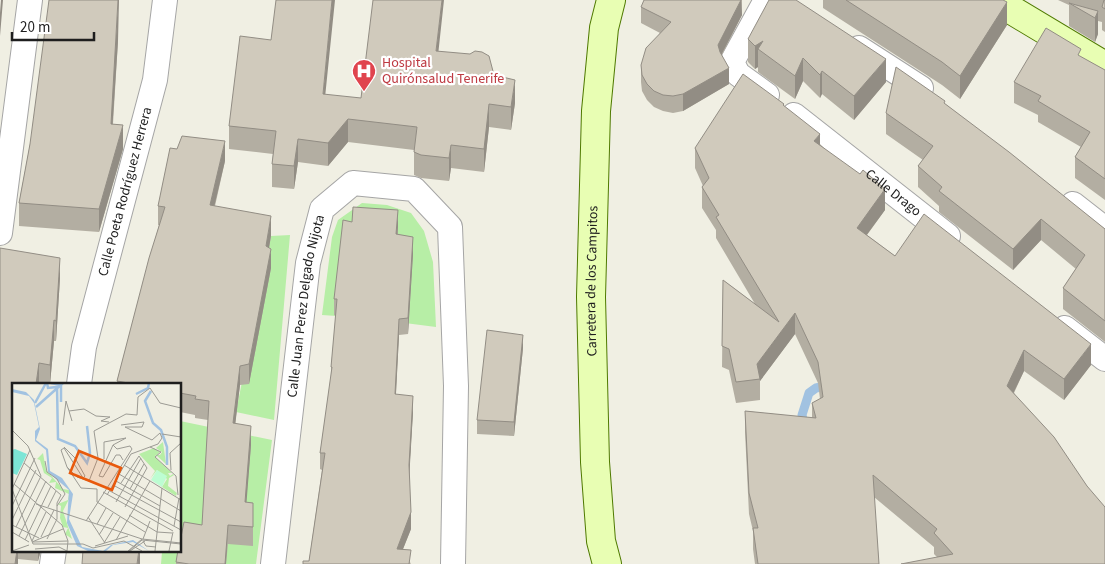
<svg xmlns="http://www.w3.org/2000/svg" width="1105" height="564" font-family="'Source Sans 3',sans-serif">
	<rect width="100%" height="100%" fill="#f0efe3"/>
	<!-- grass -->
	<path fill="#b7eea6" d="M362,203l25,2 24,8 13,18 9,31 3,65 -70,-9 -44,-3 10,-78 6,-17z
		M290,235l-16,185 -38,-8 35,-176z
		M180,421l92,19 -16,124h-95l1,-12 -12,-2h30z"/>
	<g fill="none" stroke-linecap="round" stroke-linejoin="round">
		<!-- stream -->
		<path stroke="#a1c2e1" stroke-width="9" d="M805,427l-3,-12 7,-22 7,-5 13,-3"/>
		<!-- minor casing -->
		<g stroke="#a5a5a5" stroke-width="26">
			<g id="minor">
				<path d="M766,0l-34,62 6,12 29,21"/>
				<path d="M859,48l62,40"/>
				<path id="s1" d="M794,115l154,121"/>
				<path d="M1073,204l32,25"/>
				<path d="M0,233l30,-233"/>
				<path d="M1065,328l40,31"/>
				<path id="s2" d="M79,384l5,-37 71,-267 10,-80"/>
				<path d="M52,564l2,-14"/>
				<path id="s3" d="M273,564l35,-301 14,-54 31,-26 61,6 36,38 6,159 -3,178"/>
			</g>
		</g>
		<!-- secondary casing -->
		<g stroke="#4f7a00" stroke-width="30">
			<g id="secondary">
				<path d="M995,0l110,66"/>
				<path id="s4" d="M607,564l-6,-23 -6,-79 -4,-165 5,-186 8,-83 7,-28"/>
			</g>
		</g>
		<!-- minor -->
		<use href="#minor" stroke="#fff" stroke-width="24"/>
		<!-- secondary -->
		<use href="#secondary" stroke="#e8feb3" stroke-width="28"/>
	</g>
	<!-- wall -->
	<path fill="#b3aea2" d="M742,0v15l-20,40 7,29 -46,27 -10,2 -10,-2 -9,-4 -7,-7 -5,-9 -1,-9v-17l19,-32 -19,-10v-16z
		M823,0h180l4,25 -47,74 -18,-14 -119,-77z
		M1058,0h47v32l-3,-2v-8l-4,-1v13l-3,8 -26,-16v-21z
		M748,39l138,43 -32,38 -32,-26 -2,4 -17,-17 -8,18 -37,-27v-5l-3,2 -7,-7z
		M118,41l-5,83 10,25 -24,83 -80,-6v-23l11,-59z
		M439,51l55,24 21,28 -4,27 -22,-3 -5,45 -33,-4 -2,13 -28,-3 -7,-3v-25l-66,-8 -20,24 -30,-4 -4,27 -22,-2v-23l1,-10 -44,-5v-23l132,-28z
		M1081,57l24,13v130l-30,-22v-21l6,-10 -43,-25v-7l-24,-12v-21z
		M945,104l160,125v113l-42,-33v-21l13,-19 -35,-29 -28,30 -74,-58v-6l-21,-19v-21l5,-6 -37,-26v-21z
		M784,106l36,38 65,66 -18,25 28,21 196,109 -27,35 -40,-29 -10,22 91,171 -168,-7 -3,-3v-7l-60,-50 5,67h-124l-2,-15v-18l-4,-17 -4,-82v-21l67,7v-15l8,-4 -2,-16 -23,-49 -35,47v19l-24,3 -7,-33 -7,-3 1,-87 32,24 -39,-66v-8l-14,-22v-21l1,-1 -8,-18v-20z
		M225,161l-10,45 56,30 -2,12 2,20 -22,116 -9,1 -5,39 16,21 -5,57 7,1v43l-25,-2 -2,20h-50v-2l26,-37 6,-105 -13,-2v-3l-15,-3v-28h-63v-3l42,-156h-1v-19z
		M398,226v8l15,20 -5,80 -9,1 -3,59 17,18 -4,63 2,54 -8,20 8,15 -102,-3 13,-91 -2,-1v-16l11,-74v-12l5,-51 -2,-1v-16z
		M0,248l60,30 -4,63h-2l-4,43h-11l-25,166h27l-3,11 -20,-2v5h-18z
		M523,348l-9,88 -37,-2v-14z"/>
	<!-- shaded-wall -->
	<path fill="#928d84" d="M1,0h2l-3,36v-23z
		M118,0h1l-1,41 -7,106v-23z
		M332,0h3l-12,117v-23z
		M442,0h2l-8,74v-23z
		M741,0l1,15 -24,46v-16z
		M1007,2v23l-47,74v-23z
		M1098,11v23l-3,8v-24z
		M763,41l-5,8v18l-3,2v-23z
		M803,58v23l-8,18v-23z
		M886,59v23l-32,38v-24z
		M729,68v16l-46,27v-17z
		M822,71v23l-2,4v-23z
		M515,80v23l-4,27v-23z
		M489,104v23l-5,45v-23z
		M348,119v23l-20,24v-23z
		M123,125v24l-24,83v-23z
		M820,134v21l-6,-14z
		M298,139v23l-4,27v-23z
		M225,141v20l-15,63v-19z
		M451,145v23l-2,13v-23z
		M885,189v21l-28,38v-20z
		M398,210v16l-2,24v-16z
		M271,216v20l-5,29v-19z
		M1041,219v21l-28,30v-21z
		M413,237v17l-5,80v-16z
		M271,249v19l-22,116v-20z
		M60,258v20l-4,63v-20z
		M795,313v21l-35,47 -3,-17z
		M399,319v16l-4,76v-17z
		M54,320v21l-4,43v-19z
		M523,335v13l-9,88v-14z
		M1091,344v21l-27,35v-21z
		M1024,350v21l-17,35v-20z
		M39,363v21h-3z
		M240,366v19l-7,58v-20z
		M413,396v16l-4,69v-16z
		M251,426v19l-6,77v-20z
		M411,512v17l-14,35v-15z
		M228,525l-2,39h-1z
		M17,550h1v14h-3z
		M38,550h3l-3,11z
		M139,550h1v14h-3z"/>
	<!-- building -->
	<path fill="#d0cabc" stroke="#928d84" d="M49,0h69l-7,124 12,1 -24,84 -80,-6 11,-59z
		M276,0h56l-9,94 38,4 12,-98h69l-6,51 34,3 5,-3 7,1 7,4 5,19 21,5 -4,27 -22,-3 -5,45 -33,-4 -2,13 -28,-3 -7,-3 3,-25 -69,-8 -20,24 -30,-4 -4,27 -22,-2 4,-33 -47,-5 11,-90 31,4z
		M644,0h97l-23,45 2,7 9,16 -46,26 -10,2 -10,-1 -9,-4 -7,-7 -5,-9 -1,-10 5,-17 25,-26 -30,-15z
		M769,0h27l90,59 -32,37 -32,-25 -2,4 -17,-17 -8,18 -37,-27 5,-8 -8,5 -7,-7z
		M846,0h157l4,2 -47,74 -18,-14z
		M1104,0h1v9l-3,-2z
		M1069,3l29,8 -3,7z
		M1046,28l35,21 -3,6 27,15v109l-30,-22 15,-25 -52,-31 3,-5 -27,-14z
		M896,67l49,34 -1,2 65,49 96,77v92l-42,-33 22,-33 -44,-36 -28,30 -74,-58 3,-4 -24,-21 15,-20 -47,-33z
		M743,74l41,30 -1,1 37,29 -6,7 46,33 3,-4 22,19 -28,39 38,28 29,-42 167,130 -27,35 -40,-29 -17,36 47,51 33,49 18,21v57h-204l52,-10 -19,-21 3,-4 -64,-54 6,89h-121l-5,-36h5l-9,-35 -4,-82 71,7 -4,-15 11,-6 -5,-35 -23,-49 -38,51 3,15 -24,3 -7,-33 -7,-3 1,-66 56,42 -63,-105 3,-2 -17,-28 7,-9 -14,-30z
		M182,136l43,5 -15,64 61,11 -5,30 5,3 -22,115 -9,2 -7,57 18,3 -6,76 8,1v24l-25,-2 -3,39h-36l-13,-2 2,-12h2v-8l4,-20 18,3 7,-124 -14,-2 1,-3 -16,-3v-9h-46l-17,-3 32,-123 16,-51 -7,-1 12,-58 7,1z
		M353,207l45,3 -2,24 17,3 -5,81 -9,1 -4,75 18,2 -4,69 2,47 -14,37 14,1 -2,14h-106v-3h6l16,-108h-5l12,-86h-1l6,-68h-3l9,-79 9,2z
		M0,248l60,10 -4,63 -2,-1 -4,45 -11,-2 -3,21h-22v166h3l-2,14h-15z
		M487,330l36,5 -9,87 -37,-2z
		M83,550h56l-2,14h-55z"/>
	<!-- icons -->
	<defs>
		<g id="hospital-pin" transform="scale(1.25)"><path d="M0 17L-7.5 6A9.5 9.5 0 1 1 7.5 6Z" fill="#e0444e" stroke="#fff"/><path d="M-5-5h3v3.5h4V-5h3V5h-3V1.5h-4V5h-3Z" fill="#fff"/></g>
	</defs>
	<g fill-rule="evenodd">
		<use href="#hospital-pin" x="364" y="71"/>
	</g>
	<g text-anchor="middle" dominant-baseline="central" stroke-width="4.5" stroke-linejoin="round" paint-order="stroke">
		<!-- health labels -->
		<g font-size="14" fill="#be3a42" stroke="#fff" text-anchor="start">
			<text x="382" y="63">Hospital<tspan x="382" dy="16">Quirónsalud Tenerife</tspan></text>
		</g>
		<!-- street labels -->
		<g font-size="14" fill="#1e1e1e" stroke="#fff">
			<text stroke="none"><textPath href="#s2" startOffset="198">Calle Poeta Rodríguez Herrera</textPath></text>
			<text stroke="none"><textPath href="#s1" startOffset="126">Calle Drago</textPath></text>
			<text stroke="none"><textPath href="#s4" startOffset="284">Carretera de los Campitos</textPath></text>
			<text stroke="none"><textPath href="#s3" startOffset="260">Calle Juan Perez Delgado Nijota</textPath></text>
		</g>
	</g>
	<!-- overview -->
	<g transform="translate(12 383)">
		<rect width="169" height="169" fill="#f0efe3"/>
		<path d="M151,59l3,22 -10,-9 -1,2 17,16h-4l2,3 3,-2 1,1 -5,3 -1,8 9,7 -1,3 -14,-9 5,-8 -10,-9 -7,9 5,-8 -16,-17 15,-6 6,4 -3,3h3l2,-3 -6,-4zM31,70l3,17 17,19 6,1 1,7 -7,14 9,28 -7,-5 3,-6 -5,-1 -3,-9 1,-12 -3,-2 10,-4 1,-6 -14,-6 1,-6 -7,1 3,-5 -8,-5 -4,-13 -3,-1z" fill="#b7eea6"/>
		<path d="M145,87l10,6 -5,11 -11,-7z" fill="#bdfdd2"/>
		<path d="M3,66l12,5 -10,21 -5,-2v-23z" fill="#7ce5d6"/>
		<path d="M0,6l14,3 8,8 6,29 -4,11 12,9 2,22 12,7 11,16 -4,25 13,28 21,4 8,-6 22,-5 16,11 -16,-9 -20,3 -7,6h-18l-11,-5 -10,-23 2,-33 -21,-18 -2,-22 -11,-9v-10l4,-4 -5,-24 -5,-7 -17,-4z" fill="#a1c2e1"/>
		<path fill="none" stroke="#a1c2e1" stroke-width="2.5" d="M35,0l1,5 9,-1 1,52 17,7 12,17 3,-10 -3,-27M39,0l10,2v17M139,8l-6,10 8,22 8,7 6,17v18M124,11l12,-6 1,-5M23,20l11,-20M24,24l27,-24"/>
		<path fill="none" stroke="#9c9b94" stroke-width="1" d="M57,28l15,-2 12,7 14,1 -9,4 8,1M51,42l3,-24 6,20M0,47l16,16 13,30 -25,51M150,51l19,3M101,62l-14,31 4,1 13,-22h4l3,5M52,64l11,11 10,18 -2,2M138,64l11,5 -6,5 21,19 2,19M92,76v-17l22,-4 -13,7M33,78l2,11 10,7 8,15 -8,12M12,80l37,32 -4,8v16l-10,20M112,82l57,35M55,84l-6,-17 3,-2 19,30M55,84l10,10 12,4 9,-23 -4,-27 32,-17 11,1 1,-18 12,-9 10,15 21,5M55,84l14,21 16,1v13M159,87l-1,-17 11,-10M107,91l62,37M104,98l44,25M109,100l18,-27 8,12 -22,39M2,101l48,41 6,16 -1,10M101,102l68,37M0,106l21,55M0,106l18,-39M118,106l14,-25M98,108l71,39M91,109l70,39M95,112l24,-41 27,-10 4,-6 -2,-5 -8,7 -27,-13h17l2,-5 -23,3M85,119l48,30M104,119l25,-44M24,121l106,35M0,123l23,-48M36,124l8,-16M117,132l28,17 15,1M76,134l17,26M0,137l24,-50M74,138l46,-72 -2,-3 -13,3 -4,-4M85,141l9,-16M0,142l27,13M162,143l5,-28M0,149l17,10M87,152l14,-22M7,153l27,-55M29,154l13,-27M131,156l7,-18M13,157l26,-54M104,157l34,-59M20,158l14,-29M131,158l3,5 10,1M20,159l31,-13M21,159l35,-1M92,160l16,-26M21,161h50l10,4 31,-7 18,10M83,163l33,-10M23,166l24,-2 8,4M0,168l17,-6M116,168l14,-12 39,4M117,168l13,-11 39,4M118,168l15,-10M143,168l7,-63M157,168l4,-19"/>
		<path fill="#e8590c" fill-opacity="0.15" stroke="#e8590c" stroke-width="2.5" d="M67,68l42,17 -9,22 -42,-17z"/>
		<rect width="169" height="169" fill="none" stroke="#1e1e1e" stroke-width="2.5"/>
	</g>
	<!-- scale -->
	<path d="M12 32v8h82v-8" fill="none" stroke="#1e1e1e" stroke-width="2.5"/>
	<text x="20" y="32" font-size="15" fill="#1e1e1e" stroke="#ffffff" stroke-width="4" paint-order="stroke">20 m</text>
</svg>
